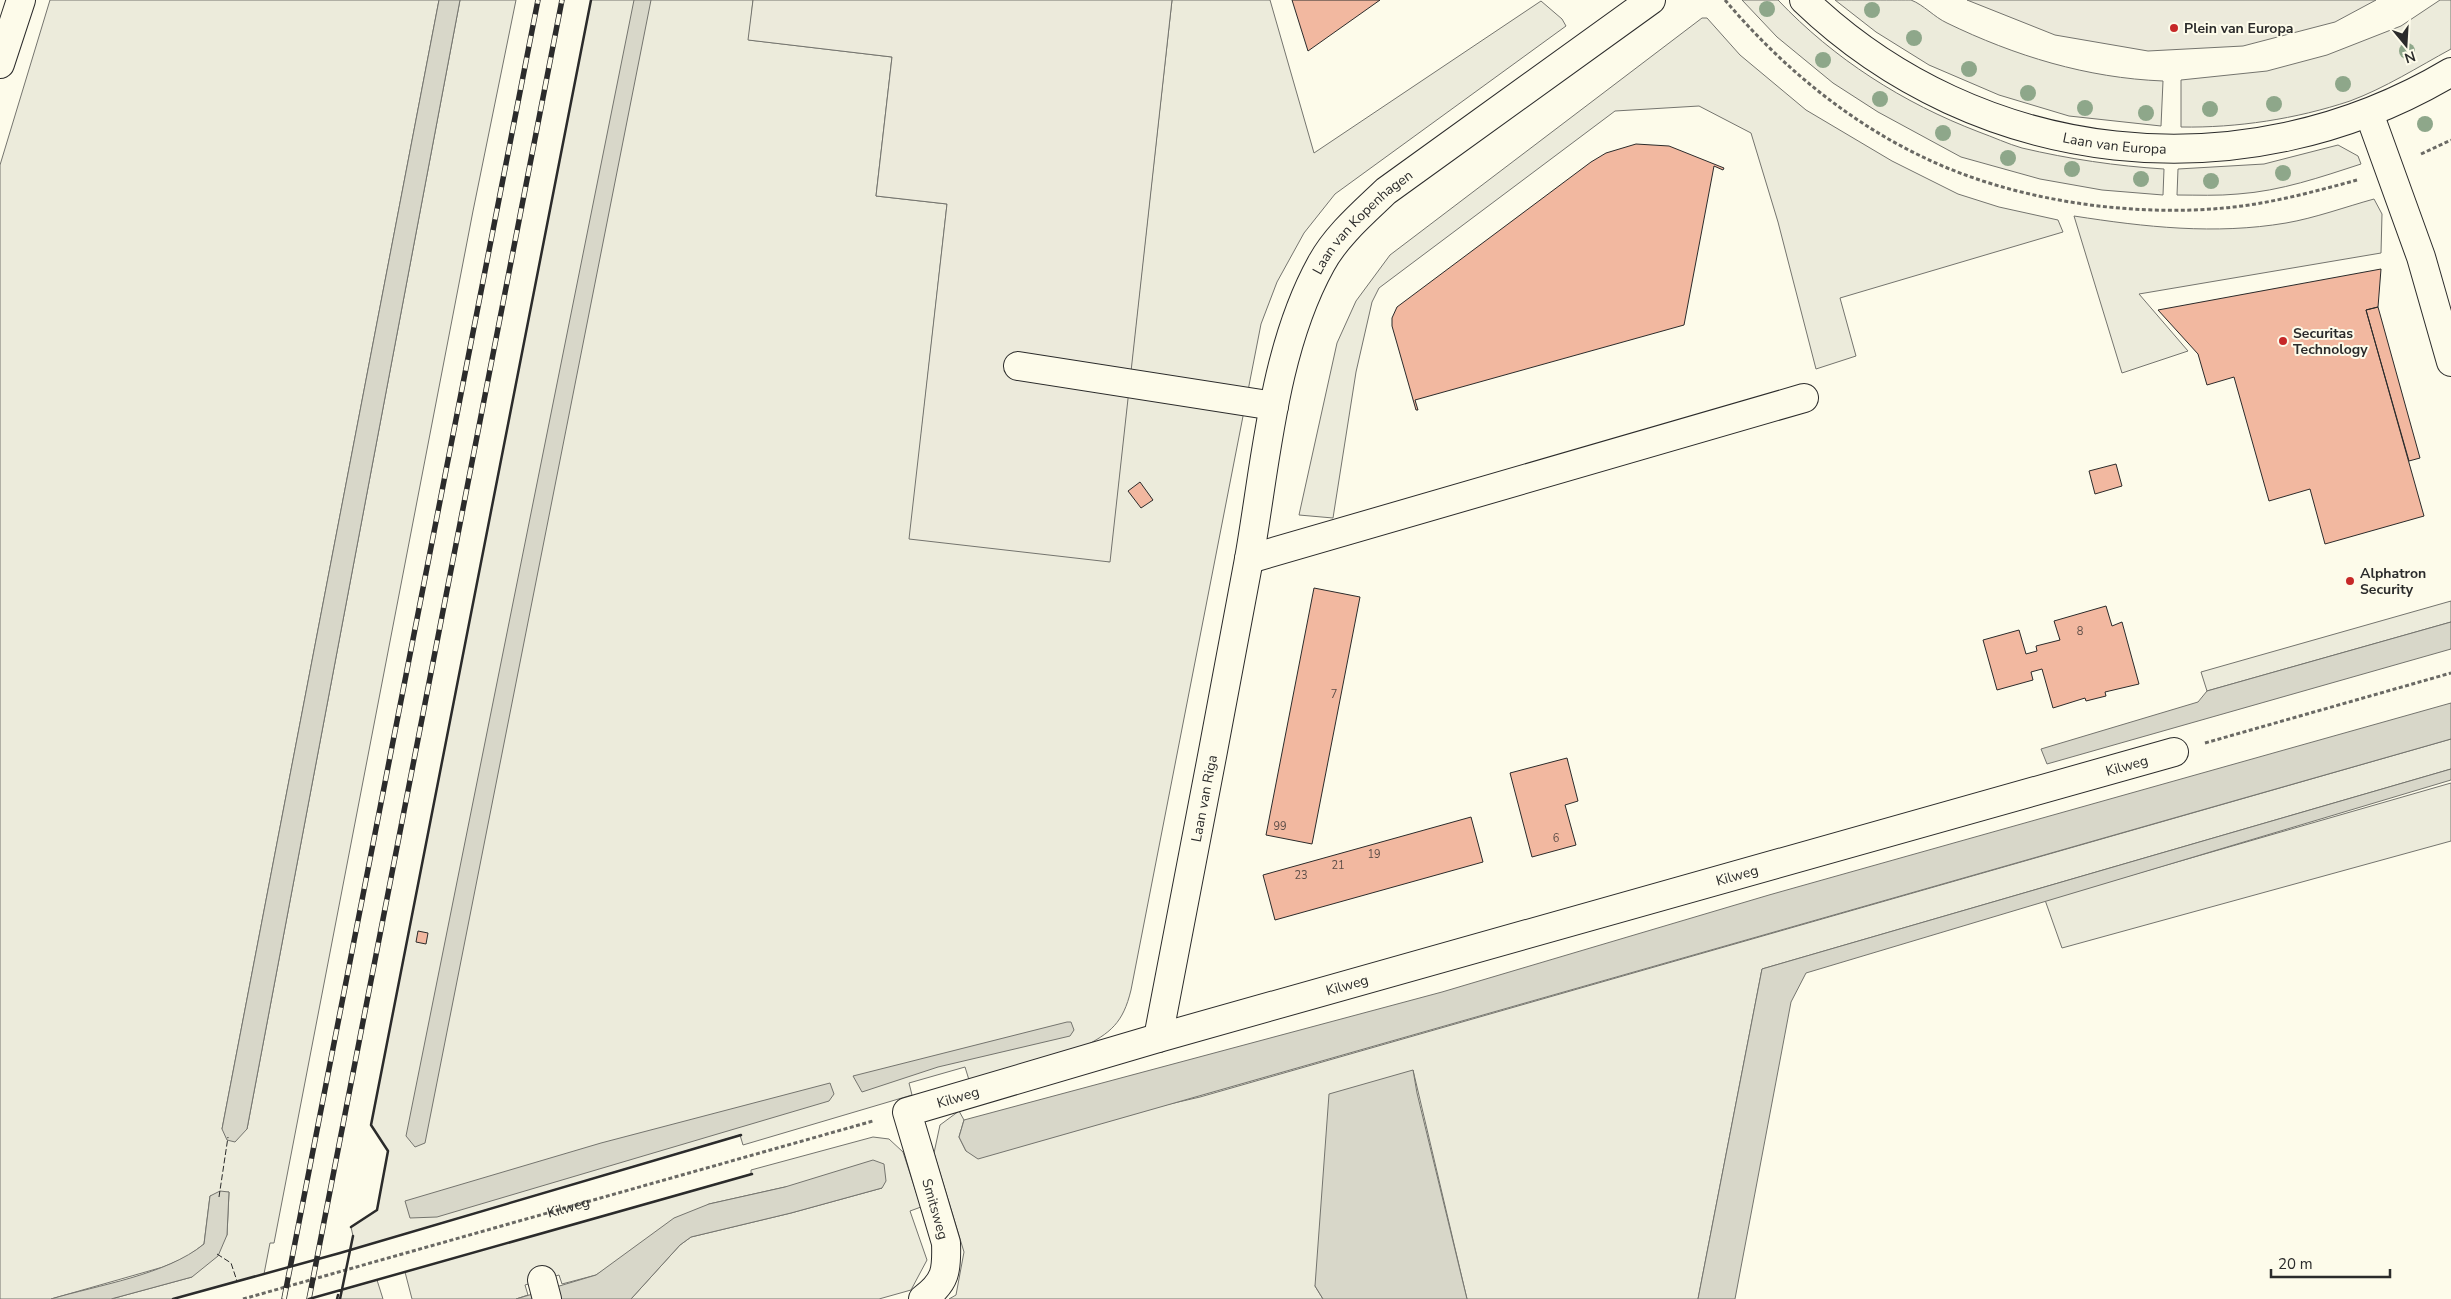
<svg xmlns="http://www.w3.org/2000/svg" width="2451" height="1299" font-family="'Nunito Sans',sans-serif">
	<rect width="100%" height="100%" fill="#fdfbea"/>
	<!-- green -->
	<path fill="#ecebdb" stroke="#74746e" d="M50,0h389l-217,1129h25l213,-1129h56l-43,211 -199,1032h-4l-6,31 -91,25h-62l81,-22 35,-42 2,-43 -19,4 -6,48 -17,13 -24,10 -112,32h-51v-1134z
		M591,0h162l-4,40 143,17 -16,139 71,8 -26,234 188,124 63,-562h98l44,153 227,-152 21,18 4,7 -231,168 -31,39 -27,49 -16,42 -130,666c-8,33 -20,43 -50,58l-112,32 -4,-13 -56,16 3,12 -169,50 -3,-10 -390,115 3,-14 -2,-9 26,-17 11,-59 -17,-26z
		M1742,0h36c56,59 125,103 201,132 14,5 29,12 43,16 47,11 94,18 142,21l-1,26 -61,-5 -62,-11 -79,-22 -83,-45 -45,-29 -56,-46z
		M1835,0c14,0 67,0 76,0 13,5 23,17 36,23 68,33 140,55 216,58l-2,45 -92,-10 -70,-21 -70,-30 -53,-33z
		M2440,0h11v49c-33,18 -66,39 -101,52 -54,18 -113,27 -169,26v-47l86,-9 60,-16 74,-29z
		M1702,18h5l33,37 66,55 86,51 66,33 41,13 59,13 5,12 -223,66 16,58 -40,13 -38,-147 -27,-89 -52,-27 -84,5 -236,177 -7,14 -16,70 -23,146 -34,-3 38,-172 19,-42 34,-46z
		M2338,145l20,11 3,8c-40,13 -80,27 -123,30 -20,2 -41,1 -61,1l1,-26 86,-5z
		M2374,199l8,15 -1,39 -242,41 49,57 -66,22 -48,-157c71,11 141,19 212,7 29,-5 59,-16 88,-24z
		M2451,601v21l-244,69 -6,-19z
		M2451,739v30l-689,200 -64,330h-231l-54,-229 -98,216 8,13h-374l7,-4 8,-43 -30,-99 6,-28 19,-14 5,9 -5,17 7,14 234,-54z
		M2451,783v58l-389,107 -17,-48z
		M873,1137l16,2 14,13 18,55 -11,4 17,49 -16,30 -32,9h-248l49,-54 11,-8 100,-24 91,-25 -97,-1 -76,17 -113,71 -34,9 -3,-9 -34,10 3,10 -12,4h-104l-7,-27 346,-98v-4z
		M377,1280l6,19h-46l3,-1 2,-8z"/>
	<!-- parking -->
	<path fill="#eceadb" stroke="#74746e" d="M753,0h419l-62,562 -201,-23 38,-335 -71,-8 16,-139 -144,-17z
		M1967,0h409l-41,22 -92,24 -95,5 -93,-16z"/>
	<!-- water -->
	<path fill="#d8d7c9" stroke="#74746e" d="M439,0h21l-213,1129 -12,13 -8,-2 -5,-11z
		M634,0h17l-226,1143 -10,4 -9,-11z
		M2451,622v27l-404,115 -6,-15 157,-47 9,-11z
		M2451,703v36l-1473,420 -12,-8 -7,-14 5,-17 478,-128 327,-97z
		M2451,769v11l-645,193 -15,29 -56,297h-37l64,-330z
		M1067,1022h4l3,8 -4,6 -132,31 -76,25 -9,-16z
		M1413,1070l4,23 50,206h-144l-8,-13 14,-192z
		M830,1083l4,11 -5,7 -392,116 -27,1 -5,-17 196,-58z
		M873,1160l11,4 2,17 -4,7 -91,25 -100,24 -11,8 -49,54h-115l80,-24 78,-57 35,-14 76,-17z
		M220,1191l9,1 -2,43 -9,21 -26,21 -81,22h-60c47,-14 115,-24 153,-55l6,-48z"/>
	<!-- building -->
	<path fill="#f2b8a0" stroke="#2b2b2b" d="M1292,0h88l-72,51z
		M1636,144l33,2 55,22 -1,2 -9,-4 -30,159 -269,75 3,10h-2l-24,-84v-8l5,-11 194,-145 15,-9z
		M2381,269l-3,38 -12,3 58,206 -99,28 -15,-55 -41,12 -35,-124 -27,8 -9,-31 -40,-44z
		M2378,307l42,151 -11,3 -43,-151z
		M2116,464l6,22 -27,8 -6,-23z
		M1140,482l13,18 -12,8 -13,-17z
		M1314,588l46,9 -48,247 -46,-9z
		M2106,606l6,20 10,-4 17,62 -34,8 1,4 -20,5 -1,-3 -32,10 -11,-39 -11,3 2,8 -36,10 -14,-50 36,-10 7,24 11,-3 -1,-5 24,-6 -6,-19z
		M1567,758l11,43 -13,4 11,40 -44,12 -22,-84z
		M1471,817l12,45 -208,58 -12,-45z
		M418,931l10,2 -2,11 -10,-2z"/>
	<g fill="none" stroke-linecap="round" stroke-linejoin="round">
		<!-- minor casing -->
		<g stroke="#2b2b2b" stroke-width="30">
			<g id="minor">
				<path id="s2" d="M1804,0c175,168 439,196 647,72"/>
				<path d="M0,64l21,-64"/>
				<path d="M2369,113l52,144 30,105"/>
				<path d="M1018,366l256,40"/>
				<path d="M1249,559l555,-161"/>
				<path id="s3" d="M1158,1038c30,-160 62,-319 91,-479 17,-96 24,-208 72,-295 15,-28 42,-51 65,-73l265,-191"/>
				<path d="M542,1280l5,19"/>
				<path id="s4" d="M923,1299c23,-17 24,-29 23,-56l-39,-131 251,-74 1016,-286"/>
			</g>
		</g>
		<!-- path -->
		<g stroke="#6a6964" stroke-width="3" stroke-dasharray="4 2.5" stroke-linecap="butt">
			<path d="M1725,0c55,65 123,122 200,158 87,42 203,59 299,50 45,-4 89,-16 133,-28"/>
			<path d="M2421,154l30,-14"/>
			<path d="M2205,743l246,-70"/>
			<path id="s1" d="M243,1299l630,-178"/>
		</g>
		<!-- minor -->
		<use href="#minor" stroke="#fdfbea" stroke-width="28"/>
		<!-- rail casing -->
		<g stroke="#2b2b2b" stroke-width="5.5">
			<path id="rail" d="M284,1299l254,-1299
				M309,1299l253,-1299"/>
		</g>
		<!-- rail -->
		<use href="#rail" stroke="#fdfbea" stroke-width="4" stroke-dasharray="11" stroke-linecap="butt"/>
		<!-- fence -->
		<path stroke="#2b2b2b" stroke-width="1" stroke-dasharray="6 2.5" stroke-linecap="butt" d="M219,1197l9,-60
			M217,1254l14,9 6,18"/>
		<!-- wall -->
		<path stroke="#2b2b2b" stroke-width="2.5" d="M351,1227l26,-17 11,-59 -17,-26 220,-1125
			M173,1299l167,-46 401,-118
			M309,1299l443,-125
			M337,1299l1,-4
			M340,1299l13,-63"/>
	</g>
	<!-- trees -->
	<g fill="#8ea78a">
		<circle cx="1767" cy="9" r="8"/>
		<circle cx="1872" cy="10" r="8"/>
		<circle cx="1914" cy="38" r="8"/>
		<circle cx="2407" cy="51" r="8"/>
		<circle cx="1823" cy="60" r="8"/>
		<circle cx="1969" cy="69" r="8"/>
		<circle cx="2343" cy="84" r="8"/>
		<circle cx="2028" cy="93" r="8"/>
		<circle cx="1880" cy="99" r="8"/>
		<circle cx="2274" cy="104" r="8"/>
		<circle cx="2085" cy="108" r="8"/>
		<circle cx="2210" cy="109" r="8"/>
		<circle cx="2146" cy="113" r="8"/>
		<circle cx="2425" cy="124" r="8"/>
		<circle cx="1943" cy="133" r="8"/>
		<circle cx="2008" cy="158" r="8"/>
		<circle cx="2072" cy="169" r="8"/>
		<circle cx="2283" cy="173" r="8"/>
		<circle cx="2141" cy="179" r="8"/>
		<circle cx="2211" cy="181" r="8"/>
	</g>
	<!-- markers -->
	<g fill="#c62828" stroke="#fdfbea" stroke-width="2">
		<circle cx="2174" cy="28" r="5"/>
		<circle cx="2283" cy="341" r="5"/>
		<circle cx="2350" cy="581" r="5"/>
	</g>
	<g text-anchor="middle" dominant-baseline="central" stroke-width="4" stroke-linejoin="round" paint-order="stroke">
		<!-- number labels -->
		<g font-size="11" fill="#5d4e48">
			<text x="2080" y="631">8</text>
			<text x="1334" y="694">7</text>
			<text x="1280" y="826">99</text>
			<text x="1556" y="838">6</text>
			<text x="1374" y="854">19</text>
			<text x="1338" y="865">21</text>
			<text x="1301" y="875">23</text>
		</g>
		<!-- poi labels -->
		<g font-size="14" font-weight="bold" fill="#2b2b2b" stroke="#fdfbea" text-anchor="start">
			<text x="2184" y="28">Plein van Europa</text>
			<text x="2293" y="333">Securitas<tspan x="2293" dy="16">Technology</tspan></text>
			<text x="2360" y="573">Alphatron<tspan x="2360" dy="16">Security</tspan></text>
		</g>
		<!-- street labels -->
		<g font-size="14" fill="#2b2b2b" stroke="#fdfbea">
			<text stroke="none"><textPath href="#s2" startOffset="349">Laan van Europa</textPath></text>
			<text stroke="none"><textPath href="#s3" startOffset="852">Laan van Kopenhagen</textPath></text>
			<text stroke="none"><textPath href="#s4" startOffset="1469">Kilweg</textPath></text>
			<text stroke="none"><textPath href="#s3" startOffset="244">Laan van Riga</textPath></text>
			<text stroke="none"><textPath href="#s4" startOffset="1064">Kilweg</textPath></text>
			<text stroke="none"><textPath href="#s4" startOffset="659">Kilweg</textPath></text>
			<text stroke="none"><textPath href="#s4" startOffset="254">Kilweg</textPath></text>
			<text stroke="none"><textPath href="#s1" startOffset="338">Kilweg</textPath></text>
			<text transform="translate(935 1209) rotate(74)">Smitsweg</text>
		</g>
	</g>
	<!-- north arrow -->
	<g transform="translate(2406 45) rotate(162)" stroke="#fdfbea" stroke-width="4" paint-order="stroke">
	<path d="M0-4L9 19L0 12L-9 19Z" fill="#2b2b2b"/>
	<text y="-8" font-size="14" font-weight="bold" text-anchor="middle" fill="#2b2b2b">N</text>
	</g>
	<!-- scale -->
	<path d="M2271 1269v8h119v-8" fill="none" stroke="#2b2b2b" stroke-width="2.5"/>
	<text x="2278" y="1269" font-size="15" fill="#2b2b2b" stroke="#fdfbea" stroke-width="4" paint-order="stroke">20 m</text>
</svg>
